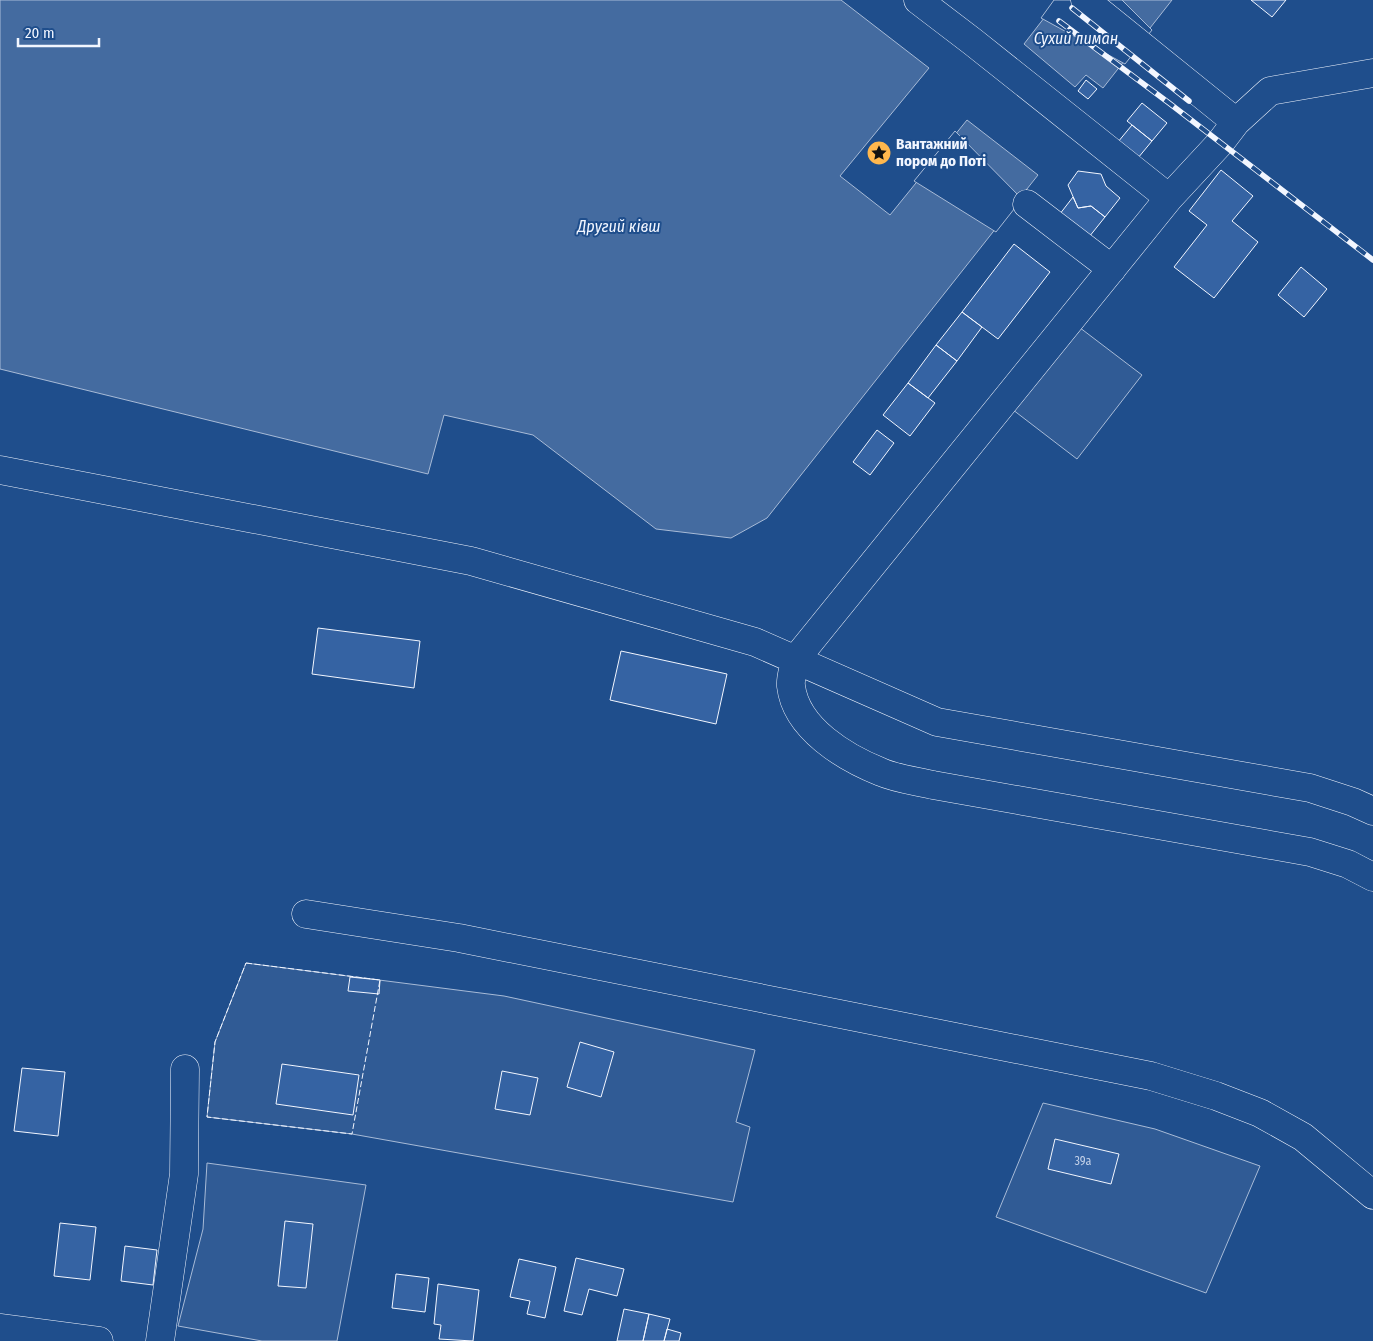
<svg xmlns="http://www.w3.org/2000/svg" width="1373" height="1341" font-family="'Fira Sans Condensed',sans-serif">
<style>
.built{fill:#305b95;stroke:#a8bbd7}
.water{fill:#446ba0;stroke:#a8bbd7}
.pier{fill:#1f4e8c;stroke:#a8bbd7}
.building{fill:#3563a3;stroke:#f2f6ff}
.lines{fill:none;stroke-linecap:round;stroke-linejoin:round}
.minor-casing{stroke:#f2f6ff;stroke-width:29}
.minor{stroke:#1f4e8c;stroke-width:28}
.rail-casing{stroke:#f2f6ff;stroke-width:5.5}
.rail{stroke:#1f4e8c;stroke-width:4;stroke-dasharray:11;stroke-linecap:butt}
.fence{stroke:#f2f6ff;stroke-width:1;stroke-dasharray:6 2.5;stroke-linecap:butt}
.labels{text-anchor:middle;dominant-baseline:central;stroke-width:4;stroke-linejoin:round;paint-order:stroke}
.number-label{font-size:12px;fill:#c3d1e8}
.poi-label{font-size:15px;font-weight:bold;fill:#f2f6ff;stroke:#1f4e8c;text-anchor:start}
.water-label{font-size:16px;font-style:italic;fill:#f2f6ff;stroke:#1f4e8c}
</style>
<rect width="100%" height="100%" fill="#1f4e8c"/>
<path class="built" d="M1071,321L1142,375L1077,459L1004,403Z
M246,963L504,996L755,1050L736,1122L750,1127L733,1202L352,1134L207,1117L215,1042Z
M1043,1103L1155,1129L1260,1166L1206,1293L996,1217Z
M207,1163L366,1185L337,1341H262L178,1326L203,1229Z"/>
<path class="water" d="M0,0H841L929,68L840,176L890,215L967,120L1038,175L767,518L731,538L656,529L533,435L444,415L428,474L0,369Z
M1058,0H1172L1103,88L1086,75L1075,87L1024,44Z"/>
<path class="pier" d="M1054,0H1122L1152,30L1125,64L1041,18Z
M955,131L1022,199L996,232L914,181Z"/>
<path class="building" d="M1251,0H1286L1272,17Z
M1086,80L1097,89L1088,99L1078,91Z
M1142,103L1167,123L1152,141L1127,121Z
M1132,125L1152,141L1133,164L1113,148Z
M1221,170L1253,196L1232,221L1258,242L1214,298L1174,267L1207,225L1189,211Z
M1078,171L1101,174L1106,186L1120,198L1105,217L1091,206L1078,208L1068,185Z
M1073,197L1078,208L1091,206L1105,217L1085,242L1056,219Z
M1014,244L1050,272L998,339L962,312Z
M1301,267L1327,289L1304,317L1278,295Z
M962,312L982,327L957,361L936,345Z
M936,345L957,361L928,398L908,383Z
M908,383L935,403L910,436L883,415Z
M877,430L894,443L870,475L853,462Z
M318,628L420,641L414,688L312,674Z
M621,651L727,674L716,724L610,700Z
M350,977L380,980L379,994L348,991Z
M580,1042L614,1052L601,1097L567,1087Z
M282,1064L359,1075L353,1115L276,1104Z
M22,1068L65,1072L58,1136L14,1131Z
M502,1071L538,1078L530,1115L495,1109Z
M1055,1139L1119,1154L1111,1184L1048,1169Z
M285,1221L313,1224L306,1288L278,1286Z
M60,1223L96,1227L90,1280L54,1276Z
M125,1246L157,1250L153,1285L121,1281Z
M576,1258L624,1269L617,1296L589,1289L582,1315L564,1311Z
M519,1259L556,1267L545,1318L527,1314L530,1301L510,1297Z
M396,1274L429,1278L425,1312L392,1308Z
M438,1284L479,1290L473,1341L439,1339L441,1325L434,1324Z
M624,1309L649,1314L643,1341H617Z
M649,1314L670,1319L664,1341H643Z
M667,1329L681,1333L679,1341H664Z"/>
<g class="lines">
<defs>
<path id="minor" d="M918,0L973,42L1169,198
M1085,0L1236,122
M1373,73L1270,91L1236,122L1220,143L1169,198L795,660C794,668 790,678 791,686C796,729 846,758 881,772C897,779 916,781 933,785L1310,852L1348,864L1373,877
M1027,204L1112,269
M0,470L471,561L755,642L937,722L1310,788L1353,802L1373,811
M306,914L459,938L1151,1076L1216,1096L1260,1113L1303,1137L1373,1195
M0,1328L99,1341
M160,1341L184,1174L185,1069"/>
</defs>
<use href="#minor" class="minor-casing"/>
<use href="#minor" class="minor"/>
<defs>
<path id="rail" d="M1072,8L1189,101
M1059,21L1169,103L1373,260"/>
</defs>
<use href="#rail" class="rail-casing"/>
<use href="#rail" class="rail"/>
<path class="fence" d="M246,963L380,980L352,1134L207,1117L215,1042Z"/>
</g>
<defs>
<symbol id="sight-disc" viewBox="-11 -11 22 22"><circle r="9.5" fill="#ffb74d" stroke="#1f4e8c"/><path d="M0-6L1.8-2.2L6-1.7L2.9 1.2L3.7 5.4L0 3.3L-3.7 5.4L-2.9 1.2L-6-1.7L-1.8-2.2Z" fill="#111"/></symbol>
</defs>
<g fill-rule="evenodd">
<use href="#sight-disc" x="865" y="139" width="28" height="28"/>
</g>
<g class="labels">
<g class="number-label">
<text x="1083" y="1161">39а</text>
</g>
<g class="poi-label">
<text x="896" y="144">Вантажний<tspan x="896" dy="17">пором до Поті</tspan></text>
</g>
<g class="water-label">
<text x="1076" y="38">Сухий лиман</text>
<text x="619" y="226">Другий ківш</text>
</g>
</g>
<path d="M18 38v8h81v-8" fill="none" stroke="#f2f6ff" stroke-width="2.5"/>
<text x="25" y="38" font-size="15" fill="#f2f6ff" stroke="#1f4e8c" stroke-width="4" paint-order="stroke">20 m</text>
</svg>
